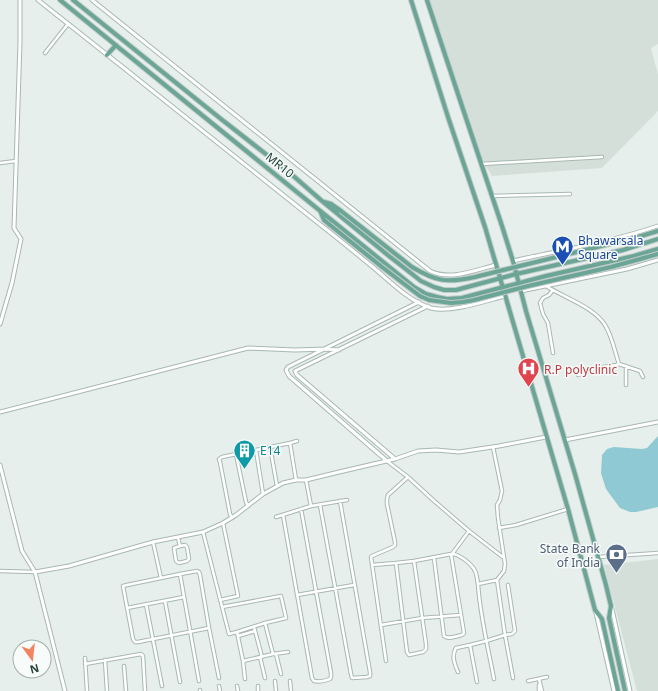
<svg xmlns="http://www.w3.org/2000/svg" width="658" height="691" font-family="'Noto Sans',sans-serif">
<style>
.built{fill:#d4dfda}
.water{fill:#8ec9d4}
.lines{fill:none;stroke-linecap:round;stroke-linejoin:round}
.minor-casing{stroke:#a8b8b2;stroke-width:4.5}
.tertiary-casing{stroke:#a8b8b2;stroke-width:5}
.primary-casing{stroke:#c2cac8;stroke-width:6}
.minor{stroke:#fff;stroke-width:2.5}
.tertiary{stroke:#fff;stroke-width:3}
.primary{stroke:#6aa596;stroke-width:4}
.primary-bridge-casing{stroke:#c2cac8;stroke-width:6;stroke-linecap:butt}
.primary-bridge{stroke:#6aa596;stroke-width:4}
.labels{text-anchor:middle;dominant-baseline:central;stroke-width:3;stroke-linejoin:round;paint-order:stroke}
.street-label{font-size:12px;fill:#24423a;stroke:#f7fbf9}
.transit-label{font-size:12px;fill:#164399;stroke:#f7fbf9;text-anchor:start}
.health-label{font-size:12px;fill:#be3a42;stroke:#f7fbf9;text-anchor:start}
.culture-label{font-size:12px;fill:#0d838f;stroke:#f7fbf9;text-anchor:start}
.service-label{font-size:12px;fill:#4e5e75;stroke:#f7fbf9;text-anchor:end}
</style>
<rect width="100%" height="100%" fill="#e6efeb"/>
<path class="built" d="M429,0H658V44L651,48L658,75V111L602,168L492,176L480,157Z
M658,559V691H637L604,565Z"/>
<path class="water" d="M658,436V507L636,512H630L620,508L606,489L601,473L602,455L607,449L614,447L642,449L647,448Z"/>
<g class="lines">
<defs>
<path id="minor" d="M45,53L68,24
M0,163L16,161
M482,164L602,157
M492,196L570,194
M546,286C563,297 594,307 605,325C612,336 615,352 619,364L640,371L643,377
M553,353L548,323L543,314L540,303L543,298L549,295L553,290
M626,366V385
M578,375L597,368L616,365L619,364
M290,443L297,441
M270,447L277,486
M493,447L502,491L500,500L497,505L498,518L505,564L504,571L497,580L478,584C480,616 488,647 494,679
M256,450L290,443L296,480
M236,454L246,502L248,506
M387,461L408,477L433,500L469,531L504,558
M306,480L311,506
M320,505L351,674L352,678L367,677L370,676V672L340,501
M283,515L312,678L314,681C319,682 325,681 330,679L331,677V673L301,509
M276,517L311,506L347,500
M232,518L230,514L220,462L219,459L222,457L256,450L263,494
M499,528L516,525L568,509
M203,532L229,634L237,632L243,661L273,654L288,652
M178,538L180,546L185,545L187,547L189,559L187,561L179,563L176,561L174,548L180,546
M153,542L161,578L180,574L199,681
M451,554C458,553 472,564 475,571C477,574 477,580 478,584
M452,554L469,531
M598,557L658,553
M414,561L426,644V649L423,652L409,655L407,652L396,563L414,561L451,554L464,633L462,635C456,636 449,640 444,636L434,558
M372,565L396,563
M0,571L35,572
M180,574L197,571L199,572L200,575L209,628L219,678
M161,578L127,585L123,586L133,639L135,642H138L209,628
M508,585L515,631L512,634L505,635L513,678
M297,595L354,585
M220,600L238,596L223,523
M165,601L180,682
M146,604L162,686
M222,607L281,596L286,618L265,623
M127,608L184,597
M381,625L422,618L461,615
M254,627L262,657
M237,632L265,623L273,654
M238,636L255,631
M470,645L486,641L505,635L497,580
M276,654L281,674
M260,657L265,678
M85,658L87,691
M105,660L107,691
M243,661L245,679
M386,661L371,557L372,556L393,547L395,545V542L387,504V499L388,495L408,477
M85,664L141,654L143,656L145,691
M124,666L126,691
M458,672C455,665 451,656 456,648L470,645L477,682
M539,679L542,691
M275,681L276,691
M290,681L291,691
M528,681L547,677
M539,685V691
M219,686L220,691
M237,686L238,691
M258,686V691
M200,690V691"/>
<path id="tertiary" d="M38,0C133,75 228,151 322,226C340,240 357,254 374,268C392,283 409,301 431,308C451,313 485,301 505,296
M92,0L430,271C451,281 475,270 496,265
M513,261C561,250 611,242 658,226
M521,291L627,269L658,260
M0,324L12,283L21,239L14,228L20,42V0
M0,412L248,348L295,350L326,349L339,350
M565,440L658,422
M395,459L297,375L295,371L428,306
M387,461L289,376L286,370L288,367L419,302
M0,465L22,551L35,572L65,691
M35,572L69,566L153,542L203,532L223,523L236,515L263,494L283,483L296,480H306L335,473L395,459L418,451L436,450L459,452L499,446L546,437
M612,609L630,691
M596,613L614,691"/>
<path id="primary" d="M60,0L414,287L426,294L437,297L447,299L462,298L546,276L634,256L658,249
M73,0L221,119L290,173L322,201L389,256L421,281L434,287L444,290H456L516,274L623,250L658,239
M411,0L448,117L485,227L568,509L595,610L602,619L618,691
M427,0L458,94L502,226L513,261L526,311L575,474L606,585L611,606L609,618L625,691
M107,55L116,45
M324,202L331,204L341,211
M321,213L324,220L330,225"/>
</defs>
<use href="#minor" class="minor-casing"/>
<use href="#tertiary" class="tertiary-casing"/>
<use href="#primary" class="primary-casing"/>
<use href="#minor" class="minor"/>
<use href="#tertiary" class="tertiary"/>
<use href="#primary" class="primary"/>
<defs>
<path id="primary-bridge" d="M341,211L412,267C437,282 447,283 475,277L638,237L658,231
M330,225L382,267L420,296L429,300L451,303L463,302L474,300L528,286L611,267L640,259L658,254"/>
</defs>
<use href="#primary-bridge" class="primary-bridge-casing"/>
<use href="#primary-bridge" class="primary-bridge"/>
</g>
<defs>
<symbol id="metro-pin" viewBox="-11 -11 22 30"><path d="M0 17L-7.5 6A9.5 9.5 0 1 1 7.5 6Z" fill="#1a4fb4" stroke="#f7fbf9"/><path d="M-5.5 5V-5H-3L0 0L3-5H5.5V5H3V-.5L0 4L-3-.5V5Z" fill="#fff"/></symbol>
<symbol id="hospital-pin" viewBox="-11 -11 22 30"><path d="M0 17L-7.5 6A9.5 9.5 0 1 1 7.5 6Z" fill="#e0444e" stroke="#f7fbf9"/><path d="M-5-5h3v3.5h4V-5h3V5h-3V1.5h-4V5h-3Z" fill="#fff"/></symbol>
<symbol id="building-pin" viewBox="-11 -11 22 30"><path d="M0 17L-7.5 6A9.5 9.5 0 1 1 7.5 6Z" fill="#0f9aa8" stroke="#f7fbf9"/><path d="M-4-6H4V6H1V3H-1V6H-4ZM-2.5-4.3h1.7v1.8h-1.7ZM.8-4.3h1.7v1.8H.8ZM-2.5-1h1.7V.8h-1.7ZM.8-1h1.7V.8H.8Z" fill="#fff"/></symbol>
<symbol id="bank-pin" viewBox="-11 -11 22 30"><path d="M0 17L-7.5 6A9.5 9.5 0 1 1 7.5 6Z" fill="#5c6f8a" stroke="#f7fbf9"/><path d="M-6-4H6V4H-6ZM0-2.3a2.3 2.3 0 1 0 0 4.6a2.3 2.3 0 1 0 0-4.6Z" fill="#fff"/></symbol>
</defs>
<g fill-rule="evenodd">
<use href="#metro-pin" x="550" y="234" width="25" height="34"/>
<use href="#hospital-pin" x="516" y="356" width="25" height="34"/>
<use href="#building-pin" x="232" y="438" width="25" height="34"/>
<use href="#bank-pin" x="604" y="542" width="25" height="34"/>
</g>
<g class="labels">
<g class="street-label">
<text transform="translate(280 165) rotate(39)">MR10</text>
</g>
<g class="transit-label">
<text x="578" y="240">Bhawarsala<tspan x="578" dy="14">Square</tspan></text>
</g>
<g class="health-label">
<text x="544" y="369">R.P polyclinic</text>
</g>
<g class="culture-label">
<text x="260" y="450">E14</text>
</g>
<g class="service-label">
<text x="600" y="548">State Bank<tspan x="600" dy="14">of India</tspan></text>
</g>
</g>
<g transform="translate(32 659) rotate(165)"><circle r="19" fill="#f7fbf9" stroke="#a3b1ad"/>
<path d="M0-3L7 15L0 10L-7 15Z" fill="#f4845f"/>
<text y="-6" font-size="11" font-weight="bold" text-anchor="middle" fill="#24423a">N</text>
</g>
</svg>
